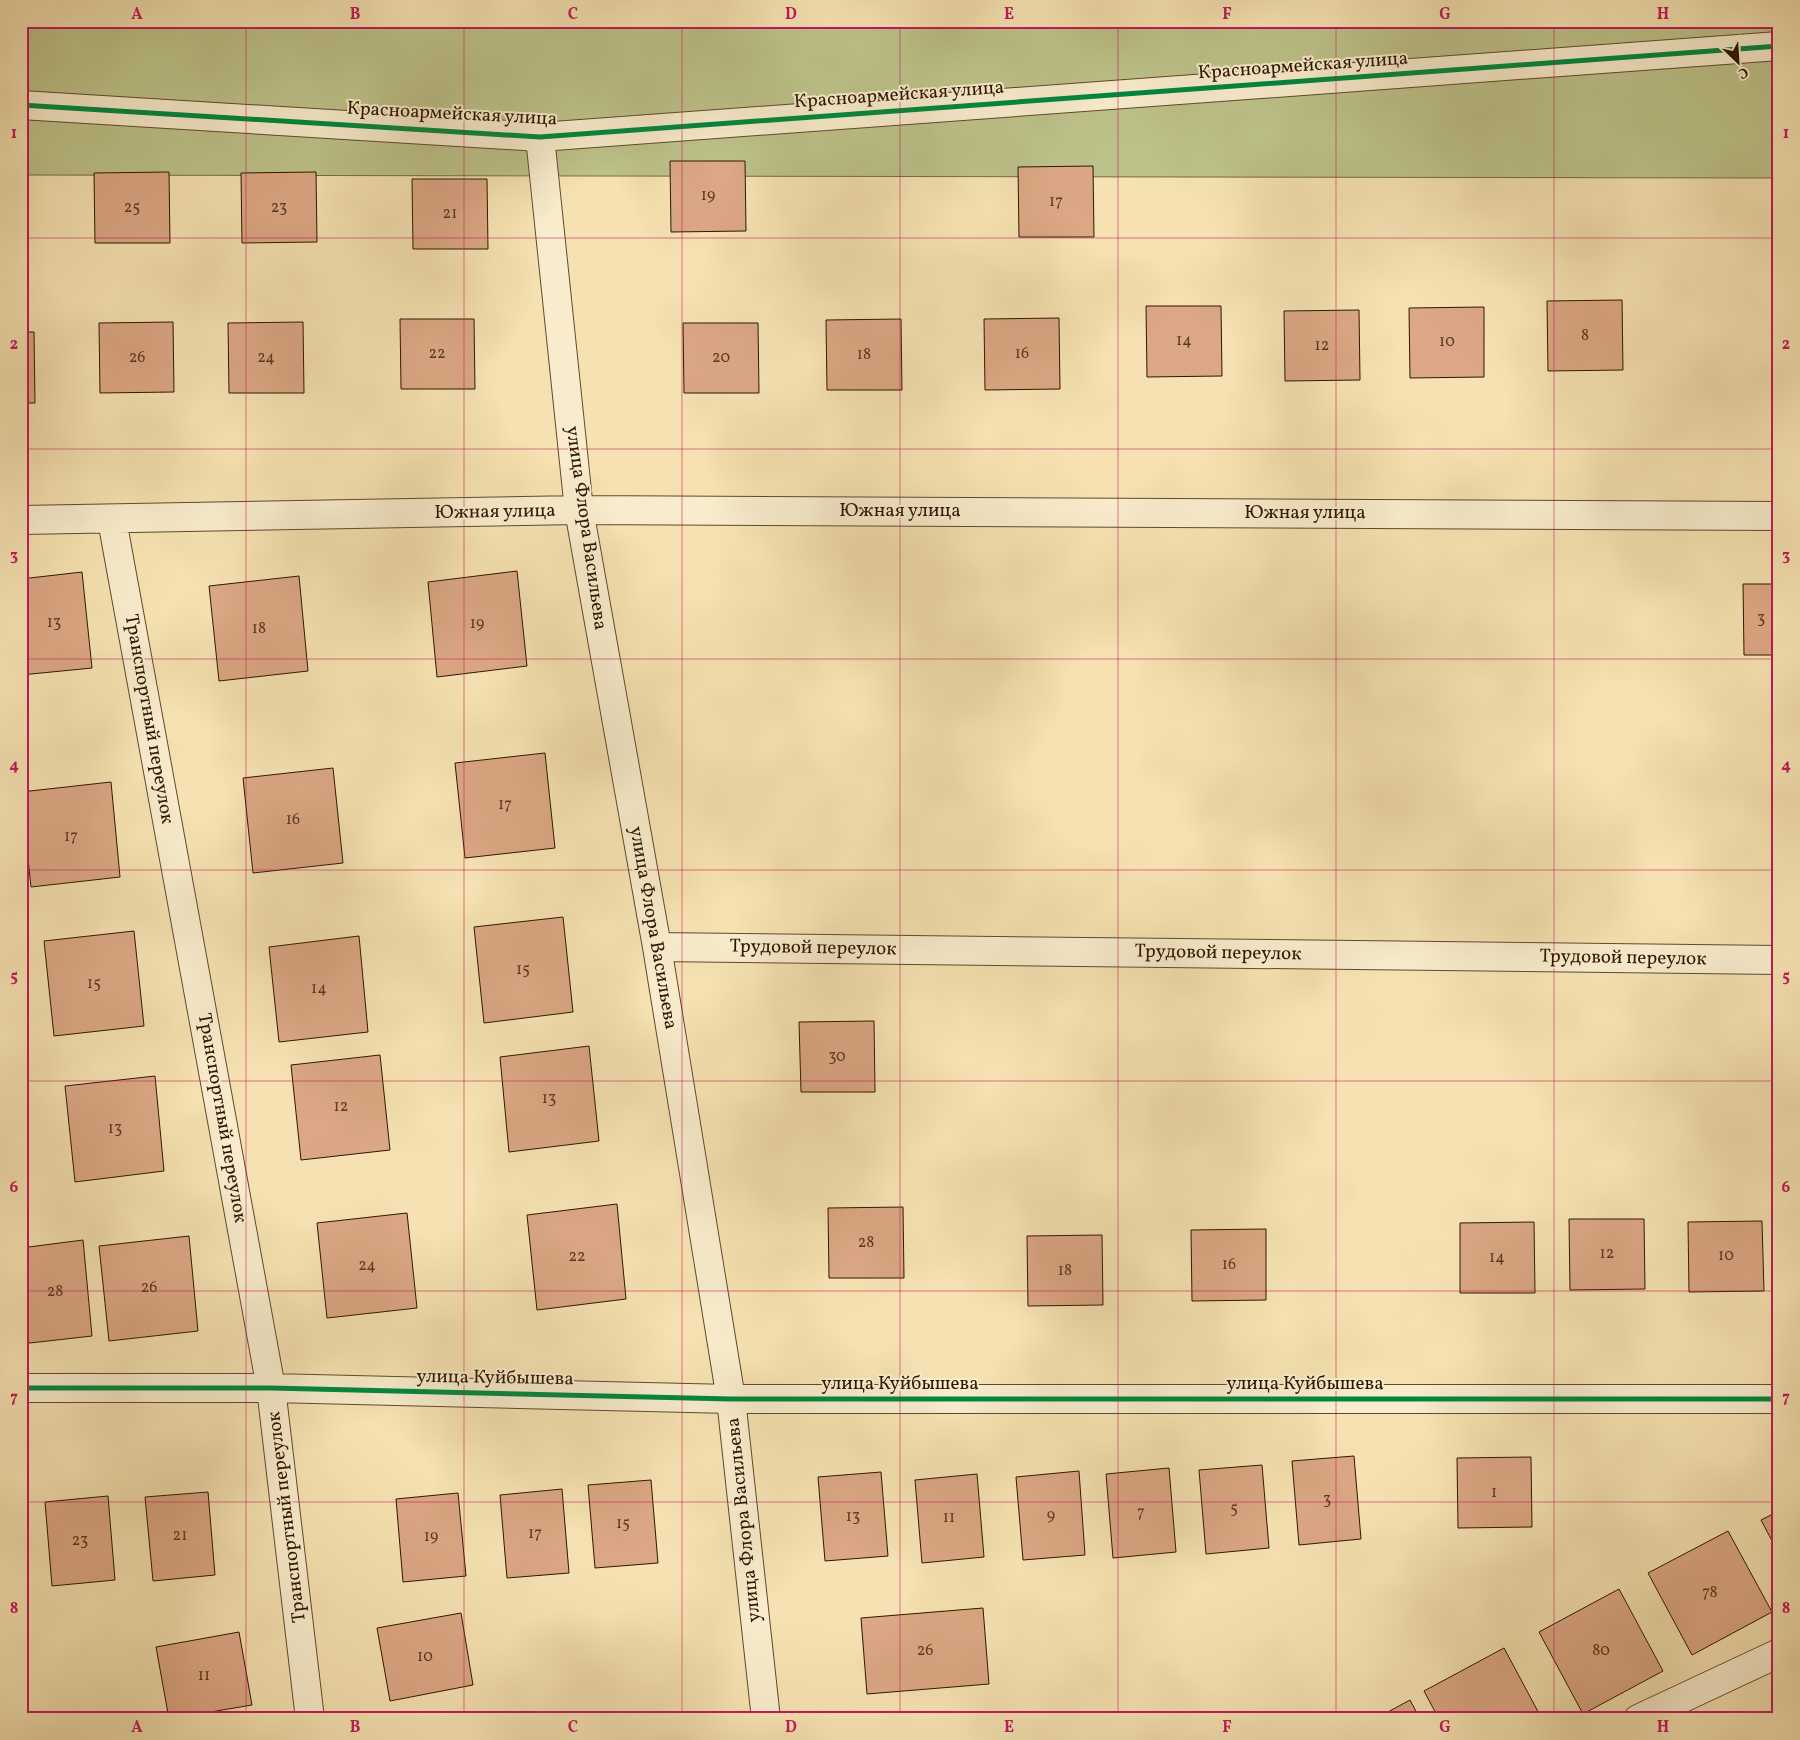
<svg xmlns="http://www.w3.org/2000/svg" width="1800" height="1740" font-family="Vollkorn,serif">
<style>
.green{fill:#bdc28a;stroke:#766c46}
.building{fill:#dba784;stroke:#2f1603}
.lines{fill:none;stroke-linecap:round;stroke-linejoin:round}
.minor-casing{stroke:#60492e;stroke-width:30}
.minor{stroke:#f8eccc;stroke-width:28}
.cycleway-casing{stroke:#f8eccc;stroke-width:8}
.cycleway{stroke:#00873e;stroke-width:5}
.grid{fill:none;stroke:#c2185b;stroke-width:1;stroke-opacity:0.55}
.labels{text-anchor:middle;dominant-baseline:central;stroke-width:4;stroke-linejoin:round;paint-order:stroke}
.number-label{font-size:16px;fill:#5a3a23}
.street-label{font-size:19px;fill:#2f1603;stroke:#f8eccc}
.neatline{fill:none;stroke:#c2185b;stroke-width:2}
.grid-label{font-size:16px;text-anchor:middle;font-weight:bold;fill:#c2185b}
</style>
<rect width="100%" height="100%" fill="#f5e1b1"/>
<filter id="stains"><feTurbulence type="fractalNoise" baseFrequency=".004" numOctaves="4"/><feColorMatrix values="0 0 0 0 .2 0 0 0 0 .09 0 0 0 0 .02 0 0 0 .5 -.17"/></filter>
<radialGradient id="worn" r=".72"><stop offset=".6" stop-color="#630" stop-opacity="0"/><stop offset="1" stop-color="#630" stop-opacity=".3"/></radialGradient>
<path class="green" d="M21,21H1779V178L21,175Z"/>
<path class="building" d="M670,161H745L746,231L671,232Z
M1093,166L1094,237H1019L1018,167Z
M169,172L170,243H95L94,173Z
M316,172L317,242L242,243L241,173Z
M412,179H487L488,249H413Z
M1622,300L1623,370L1548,371L1547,301Z
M1146,306H1221L1222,376L1147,377Z
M1484,307V377L1410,378L1409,308Z
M1359,310L1360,380L1285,381L1284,311Z
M1059,318L1060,389L985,390L984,319Z
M400,319H474L475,389H401Z
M901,319L902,390H827L826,320Z
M173,322L174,392L100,393L99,323Z
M303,322L304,393H229L228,323Z
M683,323H758L759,393H684Z
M21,332H34L35,403H21Z
M517,571L527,666L437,677L428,582Z
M82,572L92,668L21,675V579Z
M299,576L308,671L219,681L209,586Z
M1743,584H1779V655H1744Z
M545,753L555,848L465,858L455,763Z
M333,768L343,863L253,873L243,778Z
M111,782L120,877L31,887L21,792Z
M563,917L573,1012L484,1023L474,927Z
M134,931L144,1026L54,1036L44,941Z
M359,936L368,1032L279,1042L269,947Z
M874,1021L875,1092H801L799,1022Z
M589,1046L599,1141L509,1152L500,1057Z
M380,1055L390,1150L301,1160L291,1065Z
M155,1076L164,1171L75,1182L65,1086Z
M617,1204L626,1299L537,1310L527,1215Z
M903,1207L904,1278H829L828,1208Z
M407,1213L417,1308L327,1318L317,1223Z
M1569,1219H1644L1645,1289L1570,1290Z
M1762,1221L1764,1291L1689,1292L1688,1222Z
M1534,1222L1535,1293H1460V1223Z
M1266,1229V1300L1192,1301L1191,1230Z
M1102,1235L1103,1305L1028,1306L1027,1236Z
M189,1236L198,1331L109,1341L99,1246Z
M83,1240L92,1336L21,1344V1248Z
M1354,1456L1361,1539L1299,1545L1292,1461Z
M1531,1457L1532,1527L1458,1528L1457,1458Z
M1262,1465L1269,1548L1206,1554L1199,1470Z
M1169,1468L1176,1552L1113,1558L1106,1474Z
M1079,1471L1085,1555L1023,1560L1016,1477Z
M881,1472L888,1556L825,1561L818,1477Z
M977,1474L984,1557L922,1563L915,1480Z
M651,1480L658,1563L595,1568L588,1485Z
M562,1489L569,1573L507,1578L500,1495Z
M208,1492L215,1575L153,1581L145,1497Z
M458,1493L466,1576L403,1582L396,1499Z
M108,1496L115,1580L52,1586L45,1502Z
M1779,1511V1554L1761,1520Z
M1728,1531L1772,1612L1692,1655L1648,1573Z
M1619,1589L1663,1671L1583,1714L1539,1632Z
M983,1608L989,1684L867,1694L861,1618Z
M461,1613L473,1685L390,1701L377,1628Z
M239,1632L252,1705L169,1719L156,1647Z
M1504,1648L1542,1719H1439L1424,1691Z
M1410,1700L1420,1719H1375Z"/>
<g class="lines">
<defs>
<path id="minor" d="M21,105L540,137L1779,46
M540,137L579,510L657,947L731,1399L766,1719
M21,520L579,510L1779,516
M112,520L271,1388L310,1719
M657,947L1779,960
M21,1388H271L731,1399H1779
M1638,1719L1779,1653"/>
</defs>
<use href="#minor" class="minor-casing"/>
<use href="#minor" class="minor"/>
<defs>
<path id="cycleway" d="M21,105L540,137L1779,46
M21,1388H271L731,1399H1779"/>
</defs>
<use href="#cycleway" class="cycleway-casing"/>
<use href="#cycleway" class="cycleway"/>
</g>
<path class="grid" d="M246,21V1719M464,21V1719M682,21V1719M900,21V1719M1118,21V1719M1336,21V1719M1554,21V1719M21,238H1779M21,449H1779M21,659H1779M21,870H1779M21,1081H1779M21,1291H1779M21,1502H1779"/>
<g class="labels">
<g class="number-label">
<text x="708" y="196">19</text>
<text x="1056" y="202">17</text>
<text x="132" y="208">25</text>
<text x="279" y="208">23</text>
<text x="450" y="214">21</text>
<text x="1585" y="336">8</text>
<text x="1184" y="341">14</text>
<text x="1447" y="342">10</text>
<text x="1322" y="346">12</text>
<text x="437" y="354">22</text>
<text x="1022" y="354">16</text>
<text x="864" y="355">18</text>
<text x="137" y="358">26</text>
<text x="266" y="358">24</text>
<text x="721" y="358">20</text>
<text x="1761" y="619">3</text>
<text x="54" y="623">13</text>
<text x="477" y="624">19</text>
<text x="259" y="629">18</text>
<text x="505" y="805">17</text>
<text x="293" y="820">16</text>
<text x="71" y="837">17</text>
<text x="523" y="970">15</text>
<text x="94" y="984">15</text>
<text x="319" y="989">14</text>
<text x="837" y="1057">30</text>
<text x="549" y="1099">13</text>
<text x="341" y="1107">12</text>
<text x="115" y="1129">13</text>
<text x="866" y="1243">28</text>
<text x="1607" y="1254">12</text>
<text x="1726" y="1256">10</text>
<text x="577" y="1257">22</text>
<text x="1497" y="1258">14</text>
<text x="1229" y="1265">16</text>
<text x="367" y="1266">24</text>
<text x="1065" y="1271">18</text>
<text x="149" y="1288">26</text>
<text x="55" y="1292">28</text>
<text x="1494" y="1493">1</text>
<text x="1327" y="1500">3</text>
<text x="1234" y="1509">5</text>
<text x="1141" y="1513">7</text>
<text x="1051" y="1516">9</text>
<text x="853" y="1517">13</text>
<text x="949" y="1518">11</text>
<text x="623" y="1524">15</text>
<text x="535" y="1534">17</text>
<text x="180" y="1536">21</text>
<text x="431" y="1537">19</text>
<text x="80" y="1541">23</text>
<text x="1710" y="1593">78</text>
<text x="925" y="1651">26</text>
<text x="1601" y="1651">80</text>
<text x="425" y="1657">10</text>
<text x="204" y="1676">11</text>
</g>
<g class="street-label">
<text transform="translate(1303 66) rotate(-4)">Красноармейская улица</text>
<text transform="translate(899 95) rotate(-4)">Красноармейская улица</text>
<text transform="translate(452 114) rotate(3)">Красноармейская улица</text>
<text x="900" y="511">Южная улица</text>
<text transform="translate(495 512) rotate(-1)">Южная улица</text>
<text x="1305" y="513">Южная улица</text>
<text transform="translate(586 528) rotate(82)">улица Флора Васильева</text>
<text transform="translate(149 719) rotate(80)">Транспортный переулок</text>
<text transform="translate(653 928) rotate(80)">улица Флора Васильева</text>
<text transform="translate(813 948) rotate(1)">Трудовой переулок</text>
<text transform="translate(1218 953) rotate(1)">Трудовой переулок</text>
<text transform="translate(1623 958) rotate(1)">Трудовой переулок</text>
<text transform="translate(222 1118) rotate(80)">Транспортный переулок</text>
<text transform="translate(495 1378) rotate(1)">улица Куйбышева</text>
<text x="900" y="1384">улица Куйбышева</text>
<text x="1305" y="1384">улица Куйбышева</text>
<text transform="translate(287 1517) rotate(-97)">Транспортный переулок</text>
<text transform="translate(744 1520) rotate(-96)">улица Флора Васильева</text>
</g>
</g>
<rect width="1800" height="1740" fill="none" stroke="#f5e1b1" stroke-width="55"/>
<g transform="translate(1738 62) rotate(155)" stroke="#f8eccc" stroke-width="4" paint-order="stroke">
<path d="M0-4L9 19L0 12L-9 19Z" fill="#2f1603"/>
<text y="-8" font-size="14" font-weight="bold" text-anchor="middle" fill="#2f1603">С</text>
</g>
<rect x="28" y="28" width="1744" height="1684" class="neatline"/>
<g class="grid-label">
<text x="137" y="19">A</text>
<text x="355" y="19">B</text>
<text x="573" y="19">C</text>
<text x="791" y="19">D</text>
<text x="1009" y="19">E</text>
<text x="1227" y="19">F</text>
<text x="1445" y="19">G</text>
<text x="1663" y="19">H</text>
<text x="14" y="138">1</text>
<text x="1786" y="138">1</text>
<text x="14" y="349">2</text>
<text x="1786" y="349">2</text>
<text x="14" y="560">3</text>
<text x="1786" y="560">3</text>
<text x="14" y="770">4</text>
<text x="1786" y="770">4</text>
<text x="14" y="981">5</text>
<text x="1786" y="981">5</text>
<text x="14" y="1192">6</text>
<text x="1786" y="1192">6</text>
<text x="14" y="1402">7</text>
<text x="1786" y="1402">7</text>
<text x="14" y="1613">8</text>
<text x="1786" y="1613">8</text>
<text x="137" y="1732">A</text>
<text x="355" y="1732">B</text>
<text x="573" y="1732">C</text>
<text x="791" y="1732">D</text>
<text x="1009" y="1732">E</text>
<text x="1227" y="1732">F</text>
<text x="1445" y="1732">G</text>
<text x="1663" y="1732">H</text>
</g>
<rect width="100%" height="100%" filter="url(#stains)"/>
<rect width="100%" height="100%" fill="url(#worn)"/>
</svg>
